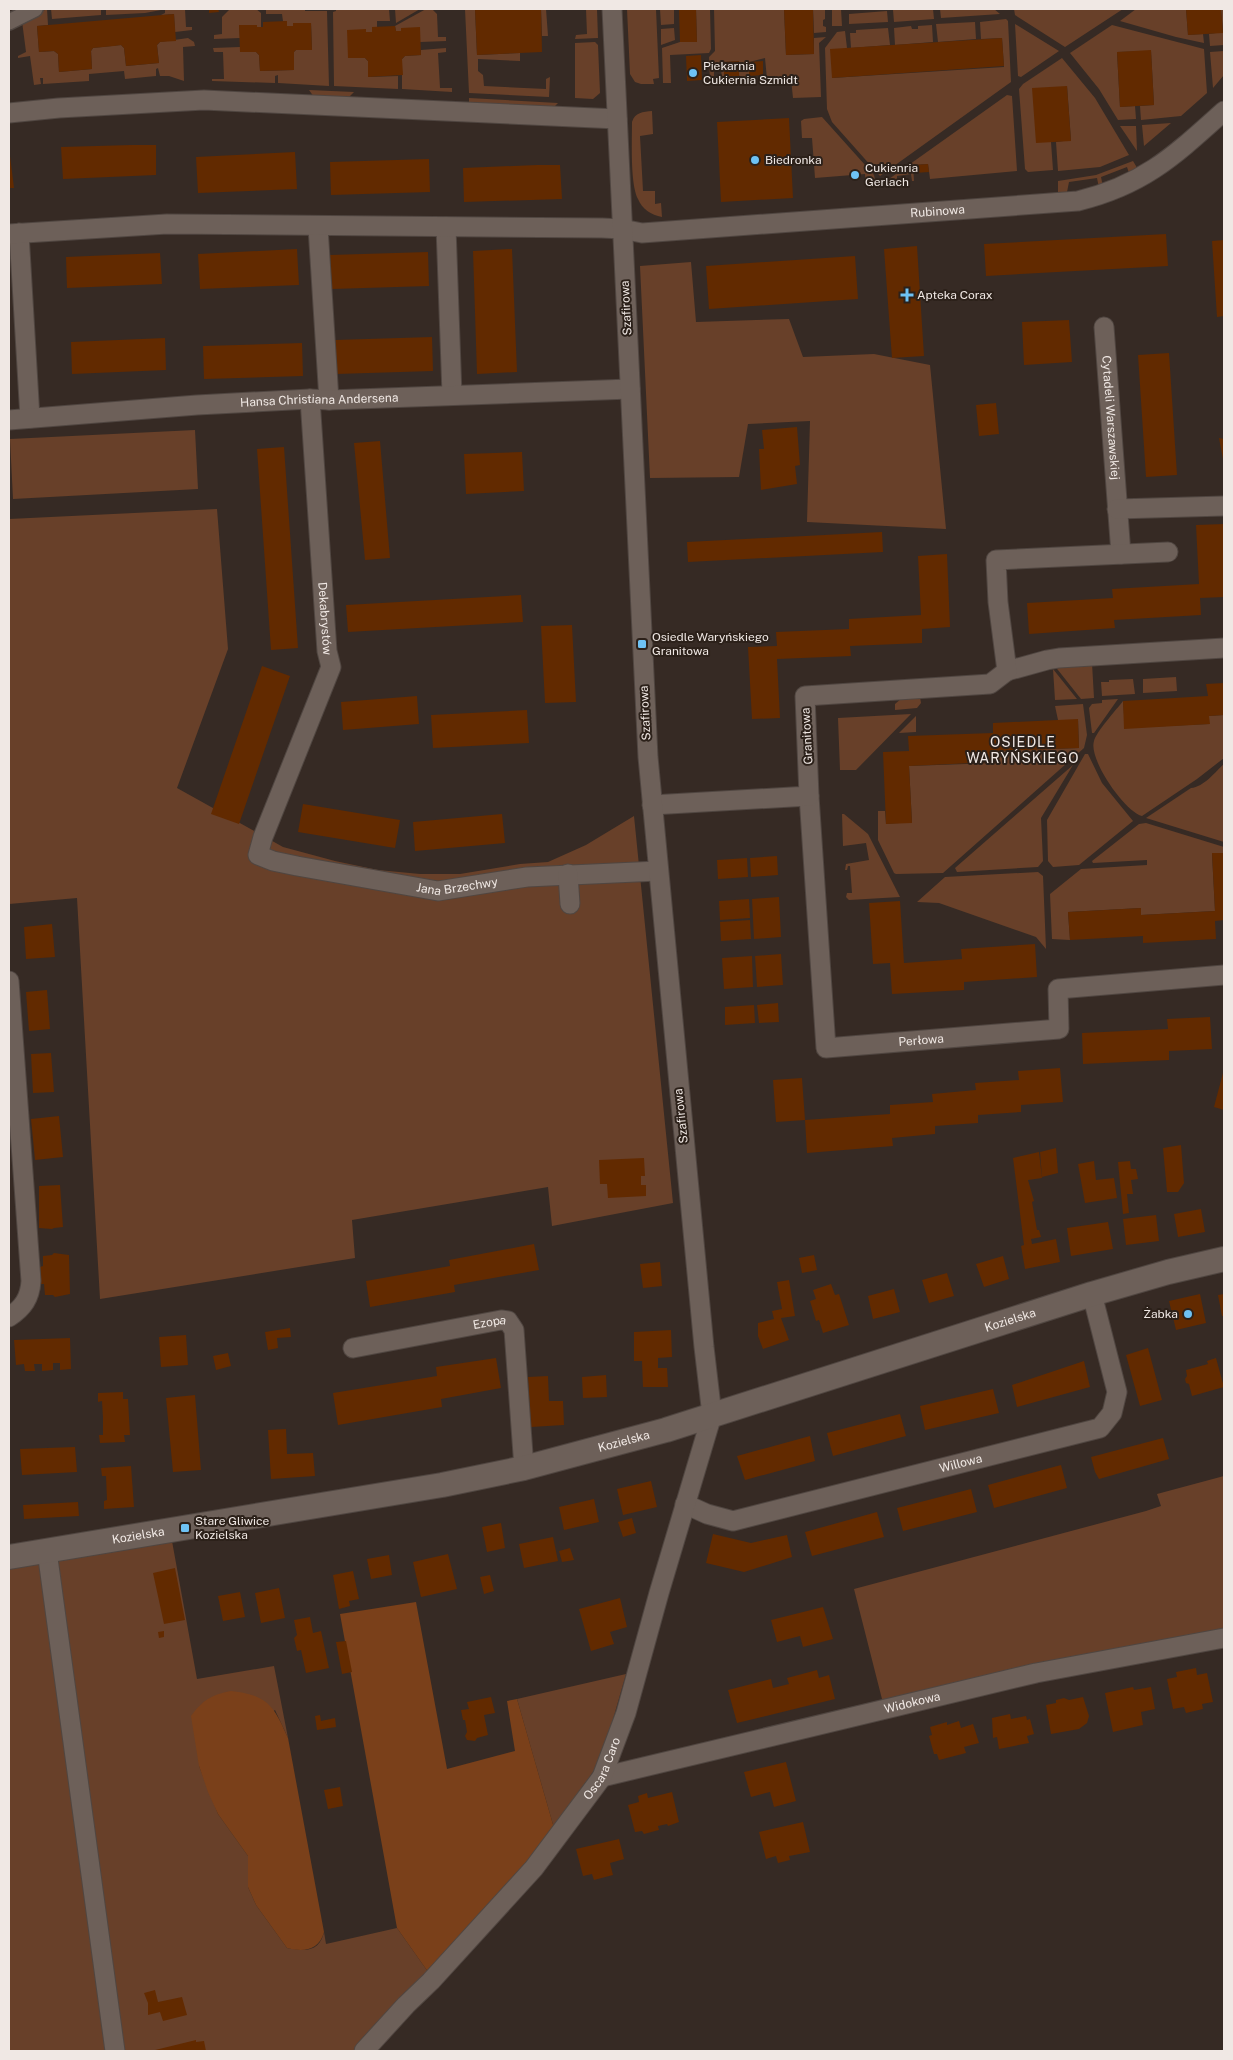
<svg xmlns="http://www.w3.org/2000/svg" width="1233" height="2060" font-family="'Public Sans',sans-serif">
<style>
.green{fill:#684029}
.forest{fill:#7a401a}
.building{fill:#622a00}
.lines{fill:none;stroke-linecap:round;stroke-linejoin:round}
.pedestrian-casing{stroke:#504641;stroke-width:18}
.minor-casing{stroke:#504641;stroke-width:21}
.tertiary-casing{stroke:#504641;stroke-width:26}
.pedestrian{stroke:#6d6059;stroke-width:15}
.minor{stroke:#6d6059;stroke-width:19}
.tertiary{stroke:#6d6059;stroke-width:24}
.poi-dot{fill:#6ec2f4;stroke:#2c211a;stroke-width:2}
.labels{text-anchor:middle;dominant-baseline:central;stroke-width:4;stroke-linejoin:round;paint-order:stroke}
.poi-label{font-size:12px;fill:#f0e8e4;stroke:#2c211a;text-anchor:start}
.street-label{font-size:12px;fill:#f0e8e4;stroke:#2c211a}
.neighbourhood-label{font-size:14px;letter-spacing:1px;fill:#f0e8e4;stroke:#2c211a}
</style>
<rect width="100%" height="100%" fill="#362a24"/>
<path class="green" d="M47,9L48,25L37,26L39,52L54,51L58,54L59,72L92,69L91,51L93,48L121,45L124,48L126,66L159,63L157,45L160,42L188,38L194,42L195,46L183,47L184,81L169,76H160L158,68L156,69V76L125,79L124,71L89,74V81L43,84V78H40L41,84L34,85L30,56L18,58V56L26,52L22,21Z
M51,9H101V15L52,19Z
M106,9H161V10L145,13L106,15Z
M165,9H185L186,27H192V30L175,32L174,14L161,15L165,13Z
M230,9H256L261,13V27H257L256,25H239L240,38L214,39V35L222,34V17Z
M266,9H305V11H327L329,86L278,83V75L275,76V83L212,81V79H224L223,52H214L213,48L240,47V52H256L259,55L260,71L293,70L294,52L296,50L312,49L311,23H293V26H287L286,21H283L282,14H266Z
M336,9H389L390,21H377V27H372V32H366V30L365,58L368,61L369,77L398,76V89L334,86L333,12L336,11Z
M395,9H420L396,23Z
M426,9H432L437,14L438,37H446V41L420,42L401,31H396L395,26Z
M465,9H475L477,55L520,53V61L478,59V71L483,75L484,86L546,89V79L550,77L549,97L469,93Z
M541,9H546L548,36H542Z
M586,9H597L598,38L575,39L576,35L587,34Z
M627,9H656L659,78L653,79L654,84H641L635,82L630,74Z
M660,9H710L711,49L709,53L670,55L671,83H663L662,48L680,42H697L696,10H674V24L661,25Z
M714,9H784L786,55L814,54V38L826,37L819,43L821,97L793,98L791,79H767L765,58L749,62V80H739L738,61L724,62L725,81H722L721,66H714V81L710,82L709,57L715,51Z
M813,9H825V19L823,20V26L826,27V32L814,33Z
M832,9H841L842,26H832Z
M913,9H933L934,19L894,22L893,10Z
M940,9H994L1000,14L941,18Z
M1014,9H1123L1065,47L1015,15Z
M1136,9H1186L1188,35L1203,34L1204,43L1176,37L1120,21Z
M1221,9H1224V45L1210,46L1209,34L1223,32Z
M887,11L888,22L849,24V14Z
M1006,19L1008,21L1011,82L880,176L832,122L827,109L825,48L837,32L845,31L847,48L832,78L1004,67L1002,38L981,39L980,22Z
M975,22L976,39L938,42L936,24Z
M1015,24L1059,51L1021,77L1018,76Z
M932,25L933,42L895,45L894,28L911,26L912,29H918V26Z
M1112,25L1204,49L1207,93L1181,116L1141,120L1140,106L1154,105L1151,51L1117,52L1120,107L1135,106L1136,119L1118,120L1099,89L1070,53Z
M674,28L675,40L661,45V29Z
M888,28L890,45L851,48L850,33H856V30Z
M595,42L598,45L600,93L593,99L575,98V43Z
M446,48V52L438,53L440,88H452V92L402,89V59L405,56L421,55V50Z
M1224,51V75L1213,88L1210,52Z
M1062,58L1095,98L1129,155L1100,167L1058,171L1056,142L1071,140L1067,86L1051,142L1053,170L1028,172L1025,169L1019,89L1023,84Z
M309,90L354,92L347,99L314,97Z
M1007,95L1012,96L1017,171L930,179L928,164L913,165L914,181H912L911,174L897,176V182L889,183V179Z
M469,98L558,103L554,107L469,105Z
M652,111L653,134L640,136L643,191H655V204L661,203L662,217C651,215 642,209 638,199C630,184 632,141 632,122C635,112 643,112 652,111Z
M822,117L874,175L875,180L871,185L866,186L865,174L815,178L812,138H802L801,121L804,119Z
M1171,123L1144,146L1142,125Z
M1120,126H1136L1137,151Z
M1133,161L1139,171L1130,176L1127,167L1101,177L1103,187L1099,188L1097,178L1069,182L1067,192L1058,193V181L1096,175Z
M691,262L696,322L789,319L803,357L874,354L930,365L946,529L807,522L810,421L748,424L739,477L650,478L640,266Z
M195,430L198,489L13,499L10,439Z
M217,509L228,649L177,788L283,847L335,861L378,870L420,874H460L520,864L548,862L586,845L634,816L673,1203L552,1226L548,1187L352,1220L355,1258L100,1299L77,898L9,904V519Z
M1092,663L1094,698L1081,699L1054,665Z
M1053,669L1077,699L1055,700Z
M1176,677L1177,691L1143,693V679Z
M1133,679L1135,694L1102,696L1101,682H1109V680Z
M920,697L921,703L917,708L895,710V704L902,698Z
M1118,699L1094,733H1092L1089,708L1092,704L1102,703V700Z
M1123,701L1125,728L1209,724V716L1224,715V758L1197,779L1142,816C1125,812 1088,759 1094,741C1096,732 1117,709 1123,701Z
M1083,704L1087,735L1084,748L943,873L896,874L894,873L878,840V811H885L886,824L912,822L909,766L994,763V751L1079,748L1078,720H1058L1055,706Z
M911,714L856,770H840L838,718Z
M916,716V732L899,733Z
M1085,754H1088L1102,783L1133,821L1079,865L1053,867L1048,861L1047,820Z
M1224,764V842L1146,818L1191,788C1204,787 1215,772 1224,764Z
M1073,765L1041,818L1043,861L1038,867L957,872L955,868Z
M842,814H844L868,834L900,897L849,900L846,897L847,893H852L850,866H848L847,870H845L846,864L869,860L866,843L843,846Z
M1146,823L1224,847V853L1212,854L1215,911L1141,915V908L1068,912L1070,940L1052,939L1050,894L1081,869L1147,865V860L1093,863L1092,861L1139,824Z
M1038,872L1043,876L1046,949L1036,937L939,903L917,902L945,877Z
M1224,1476V1630L883,1703L854,1589L1146,1511L1161,1506L1157,1494Z
M170,1530L197,1679L274,1666L288,1738L275,1710L199,1766L218,1814L248,1856V1887L256,1905L287,1948C304,1951 319,1953 324,1932L326,1944L397,1928L431,1976L364,2051H9V1557Z
M626,1674L603,1754L593,1772L554,1828L517,1699Z"/>
<path class="forest" d="M416,1602L447,1769L515,1751L507,1701L517,1699L554,1828L525,1868L431,1976L397,1928L340,1614Z
M231,1691C268,1695 274,1706 288,1738L324,1932C319,1951 303,1952 287,1948L256,1905L248,1887V1856L218,1814L208,1792L199,1766L191,1716C203,1700 211,1695 231,1691Z"/>
<path class="building" d="M209,9H218L219,12L209,13Z
M475,9H541L542,52L477,55Z
M696,9L697,42H680L679,10Z
M784,9H813L814,54L786,55Z
M1186,9H1221L1223,33L1188,35Z
M174,14L176,41L160,42L157,45L159,63L126,66L124,48L121,45L114,46L93,48L91,51L92,69L59,72L58,54L54,51L39,52L37,26Z
M287,21V26H293V23H311L312,50H296L294,52V70L260,71L259,55L256,52H240L239,25H257V27H263V22Z
M395,26L396,31H401V28L420,27L421,55L405,56L402,59L403,75L368,77V61L365,58H348L347,30L366,29V32H372V27Z
M1002,38L1004,66L832,78L830,49Z
M1151,50L1154,105L1120,107L1117,52Z
M701,55L702,80L687,81L686,56Z
M739,61V76H724V62Z
M763,61V75L749,76V62Z
M1067,86L1071,141L1036,143L1032,88Z
M789,118L793,198L721,202L717,122Z
M132,145H156V175L63,179L61,147Z
M9,148L14,188H9Z
M295,152L297,189L198,193L196,157Z
M429,159L430,192L331,195L330,162Z
M928,164L929,172L914,173L913,165Z
M537,165H560L562,199L464,202L463,168Z
M1166,234L1168,266L986,276L984,244Z
M1224,240V316L1217,317L1212,241Z
M917,246L924,356L892,358L884,249Z
M297,249L299,285L200,289L198,254Z
M512,249L517,372L477,374L473,251Z
M428,252L429,286L332,289L330,255Z
M160,253L162,284L67,288L66,257Z
M855,256L858,299L709,309L706,266Z
M1069,320L1072,362L1024,365L1022,322Z
M432,337L433,371L336,374L335,340Z
M165,338L166,370L72,374L71,342Z
M302,343L303,376L204,379L203,346Z
M1169,353L1177,475L1146,477L1138,355Z
M996,403L999,434L979,436L976,405Z
M797,427L800,465L795,466L797,484L761,490L759,449H764L762,430Z
M1219,438L1224,439V459H1223Z
M380,441L390,558L365,560L354,443Z
M284,447L298,648L271,650L257,449Z
M522,452L524,491L466,494L464,454Z
M1224,524V597L1200,598L1201,615L1114,620L1115,628L1029,634L1027,603L1113,598L1112,589L1199,584L1196,525Z
M882,532L883,552L688,562L687,542Z
M947,554L950,627L922,629V643L850,646L851,656L777,659L780,718L752,719L748,647L777,646L776,632L849,629V619L921,615L918,556Z
M521,595L523,622L348,632L346,605Z
M572,625L576,702L545,703L541,626Z
M262,666L290,676L239,824L211,814Z
M1224,683V715L1209,716L1210,724L1124,729L1123,701L1208,696L1206,684Z
M417,696L419,724L343,730L341,702Z
M527,710L529,743L433,748L431,715Z
M1078,719L1079,748L994,751V762L909,766L912,823L886,824L883,752L909,751L908,736L993,733V723Z
M303,804L400,820L395,848L298,832Z
M502,814L505,843L415,851L413,822Z
M1212,853H1224V920L1215,921L1216,939L1143,943V936L1070,940L1068,912L1141,908V915L1215,911Z
M777,856L778,875L751,877L750,858Z
M747,858L748,877L718,879L717,860Z
M779,897L781,937L754,939L752,899Z
M749,899L750,918L720,920L719,901Z
M900,901L904,963L962,959L961,949L1035,944L1037,977L964,982V990L892,994L890,963L873,964L869,903Z
M750,920L751,939L721,941L720,922Z
M52,924L55,957L26,959L24,927Z
M781,954L783,985L757,987L755,956Z
M752,956L753,987L724,989L722,958Z
M47,990L50,1029L29,1031L26,992Z
M778,1003L779,1022L759,1023L757,1005Z
M754,1005L755,1023L725,1025V1007Z
M1210,1017L1212,1049L1169,1051V1060L1083,1064L1082,1033L1168,1029L1167,1019Z
M51,1053L54,1092L33,1093L31,1054Z
M1060,1068L1063,1102L1021,1105V1112L978,1115V1123L935,1126V1134L892,1138L893,1146L807,1153L805,1120L890,1114V1105L933,1102L932,1094L976,1090L975,1083L1019,1080L1018,1071Z
M1224,1069V1110L1214,1107Z
M802,1078L805,1120L776,1122L773,1080Z
M59,1116L63,1157L35,1160L31,1119Z
M1181,1145L1184,1183L1178,1192H1167L1163,1148Z
M1056,1148L1058,1173L1042,1177L1040,1152Z
M1039,1152L1042,1178L1028,1180L1034,1201L1032,1202L1037,1230H1039L1041,1237L1031,1239L1032,1244L1056,1239L1060,1262L1025,1269L1021,1246L1024,1245L1013,1158Z
M644,1158L645,1176H641V1185H646V1196L608,1198L607,1184H600L599,1160Z
M1094,1161L1096,1180L1114,1178L1117,1198L1085,1203L1078,1164Z
M1130,1161L1131,1169H1136L1138,1179L1131,1180L1133,1194H1127L1129,1213L1123,1214L1118,1162Z
M60,1185L63,1227L54,1228L52,1229L39,1228V1186Z
M1201,1209L1205,1232L1178,1237L1174,1214Z
M1156,1215L1159,1241L1126,1245L1123,1219Z
M1108,1222L1113,1249L1071,1256L1067,1228Z
M534,1244L539,1270L454,1285L455,1292L370,1307L366,1281L450,1266L449,1260Z
M54,1253L69,1255L70,1294L55,1297L53,1295H45L44,1284H41L40,1267L43,1266V1256L52,1255Z
M814,1255L817,1270L802,1273L799,1258Z
M1003,1256L1009,1279L984,1287L976,1264Z
M660,1262L662,1286L643,1288L640,1264Z
M947,1273L954,1296L929,1303L922,1280Z
M789,1280L795,1316L781,1318L789,1340L763,1349L758,1336V1323L774,1319L772,1311L782,1309L777,1282Z
M831,1284L835,1295L839,1294L849,1325L823,1333L819,1320L816,1321L810,1301L816,1299L813,1290Z
M894,1289L900,1312L873,1319L868,1296Z
M1200,1294L1206,1323L1176,1330L1169,1301Z
M1224,1294V1316H1222L1218,1295Z
M290,1328L291,1337L277,1338L278,1348L268,1350L265,1332Z
M671,1330L672,1357L658,1358V1368H667L668,1387H643L642,1361H634V1332Z
M186,1335L188,1365L161,1367L159,1337Z
M70,1338L71,1369L60,1370V1363H53V1370L42,1371V1364H34L35,1371H25L24,1364L16,1365L14,1340Z
M1148,1348L1162,1400L1140,1406L1126,1355Z
M228,1353L231,1366L216,1370L213,1356Z
M496,1358L501,1388L441,1399L442,1407L338,1425L333,1393L437,1376L436,1367Z
M1216,1358L1224,1387L1192,1396L1189,1384L1186,1383L1185,1379L1187,1376L1186,1370L1208,1364L1207,1361Z
M1084,1361L1090,1387L1017,1407L1012,1385Z
M606,1375L607,1397L583,1398L582,1377Z
M548,1376L549,1401H563L564,1425L531,1427L528,1377Z
M993,1389L999,1413L925,1430L920,1406Z
M123,1392V1399H128L130,1435H124L125,1442L100,1443L99,1435H103V1418L102,1401L98,1402V1393Z
M195,1395L201,1470L173,1472L166,1398Z
M900,1414L906,1436L833,1456L827,1433Z
M286,1429L287,1454L313,1453L315,1476L271,1479L268,1430Z
M810,1436L815,1461L745,1480L737,1456Z
M1163,1438L1169,1459L1099,1479L1095,1472L1091,1457Z
M75,1447L77,1472L22,1475L20,1449Z
M1061,1465L1067,1488L994,1508L988,1485Z
M131,1466L134,1507L104,1509V1501L107,1500L106,1476H102L101,1468Z
M651,1481L657,1507L623,1515L617,1489Z
M971,1489L977,1512L903,1531L897,1508Z
M594,1499L599,1522L564,1530L559,1507Z
M78,1502L79,1516L24,1519L23,1505Z
M877,1512L884,1537L812,1556L805,1532Z
M632,1518L636,1533L623,1537L618,1522Z
M501,1523L505,1548L487,1552L482,1527Z
M713,1534L751,1543L787,1535L792,1557L744,1572L706,1563Z
M553,1537L558,1561L524,1568L519,1544Z
M570,1548L574,1560L562,1562L559,1551Z
M448,1554L457,1589L421,1597L413,1562Z
M389,1555L392,1575L371,1579L367,1559Z
M175,1568L185,1620L164,1624L153,1573Z
M353,1571L359,1599L349,1601L350,1606L339,1609L333,1575Z
M490,1575L494,1591L484,1594L480,1577Z
M279,1588L285,1618L261,1623L255,1593Z
M240,1592L245,1617L223,1621L218,1596Z
M620,1598L627,1627L610,1632L614,1644L591,1651L579,1609Z
M823,1607L833,1639L803,1647L800,1636L777,1642L771,1620Z
M310,1617L313,1633L321,1631L329,1668L306,1673L301,1650L297,1651L294,1638L297,1635L294,1620Z
M164,1631V1637L159,1638L158,1632Z
M346,1641L352,1672L342,1674L336,1642Z
M1196,1668L1197,1675L1207,1673L1213,1702L1202,1704L1203,1709L1186,1713L1184,1707L1173,1709L1167,1679L1177,1677L1176,1672Z
M817,1670L819,1678L829,1675L835,1699L737,1723L728,1690L771,1679L773,1688L789,1684L787,1678Z
M1133,1687L1134,1690L1151,1687L1155,1709L1141,1712L1143,1725L1113,1732L1105,1693Z
M491,1697L495,1713L484,1715L488,1735L477,1738L475,1741L467,1740L465,1736L467,1732L465,1720H463L461,1710L469,1709L467,1702Z
M1083,1697L1089,1716L1087,1723L1079,1729L1051,1734L1046,1705L1056,1703V1700L1064,1698L1069,1700Z
M1010,1714L1011,1719L1026,1716L1027,1720L1030,1719L1034,1734L1027,1736L1029,1743L999,1749L997,1737L993,1738L992,1718Z
M320,1715L321,1721L335,1718L336,1727L317,1730L315,1716Z
M959,1721L961,1728L973,1724L979,1743L964,1747L966,1753L939,1760L937,1754H934L929,1736L932,1735L930,1727L947,1722V1725Z
M786,1762L796,1801L774,1807L770,1792L751,1797L744,1772Z
M340,1787L343,1806L328,1809L324,1790Z
M672,1792L679,1822L668,1826L667,1824L658,1826L659,1830L644,1834L642,1831L635,1832L628,1805L639,1802L638,1796L647,1793L648,1798Z
M803,1822L810,1852L789,1856L790,1860L778,1863L776,1856L766,1859L759,1832Z
M619,1839L624,1859L610,1863L613,1875L594,1880L592,1874L583,1876L576,1849Z
M155,1990L158,2002L182,1997L187,2015L163,2021L160,2012L148,2015V2003L144,1993Z
M196,2040V2042L204,2041L206,2051H151Z"/>
<g class="lines">
<defs>
<path id="pedestrian" d="M9,22L35,9"/>
<g id="minor">
<path d="M9,113L59,108L204,100L617,119"/>
<path d="M318,227L329,400"/>
<path d="M446,227L452,395"/>
<path d="M19,233L30,418"/>
<path id="s1" d="M9,234L167,224L602,228L622,229L642,233L1078,201C1144,185 1175,155 1224,111"/>
<path id="s2" d="M1104,327L1121,554"/>
<path id="s3" d="M310,399L327,651L331,667L263,837L258,855L273,861L297,866L438,891L527,877L658,871"/>
<path id="s4" d="M9,420L197,405L310,399L329,400L630,389"/>
<path d="M1117,509L1224,506"/>
<path d="M1007,671L1047,660L1059,658L1224,648"/>
<path id="s5" d="M809,796L826,1048L1059,1029L1058,989L1224,975"/>
<path d="M652,805L809,796L805,696L990,684L1007,671L998,602L996,560L1168,552"/>
<path d="M568,874L570,904"/>
<path d="M9,981L31,1281C30,1298 23,1308 9,1317"/>
<path id="s6" d="M353,1348L501,1320L508,1321L514,1330L524,1468"/>
<path id="s7" d="M685,1504L707,1514L733,1521L1100,1428L1112,1413L1117,1392L1092,1294"/>
<path d="M47,1551L115,2051"/>
<path id="s8" d="M602,1777L1036,1673L1224,1638"/>
<path id="s9" d="M364,2051L406,2005L431,1981L534,1868L602,1777L626,1713L659,1593L712,1415L704,1347L648,757L612,9"/>
</g>
<g id="tertiary">
<path id="s10" d="M9,1557L442,1485L524,1468L666,1430L1092,1294L1168,1272L1224,1259"/>
</g>
</defs>
<use href="#pedestrian" class="pedestrian-casing"/>
<use href="#minor" class="minor-casing"/>
<use href="#tertiary" class="tertiary-casing"/>
<use href="#pedestrian" class="pedestrian"/>
<use href="#minor" class="minor"/>
<use href="#tertiary" class="tertiary"/>
</g>
<g class="poi-dot">
<circle cx="693" cy="73" r="5"/>
<circle cx="755" cy="160" r="5"/>
<circle cx="855" cy="175" r="5"/>
<path d="M904.5 287.5h5v5h5v5h-5v5h-5v-5h-5v-5h5z"/>
<rect x="637" y="639" width="10" height="10" rx="2.5"/>
<circle cx="1188" cy="1314" r="5"/>
<rect x="180" y="1523" width="10" height="10" rx="2.5"/>
</g>
<g class="labels">
<g class="poi-label">
<text x="703" y="66">Piekarnia<tspan x="703" dy="14">Cukiernia Szmidt</tspan></text>
<text x="765" y="160">Biedronka</text>
<text x="865" y="168">Cukienria<tspan x="865" dy="14">Gerlach</tspan></text>
<text x="917" y="295">Apteka Corax</text>
<text x="652" y="637">Osiedle Waryńskiego<tspan x="652" dy="14">Granitowa</tspan></text>
<text x="1178" y="1314" text-anchor="end">Żabka</text>
<text x="195" y="1521">Stare Gliwice<tspan x="195" dy="14">Kozielska</tspan></text>
</g>
<g class="street-label">
<text stroke="none"><textPath href="#s1" startOffset="930">Rubinowa</textPath></text>
<text transform="translate(626 308) rotate(-93)">Szafirowa</text>
<text stroke="none"><textPath href="#s4" startOffset="311">Hansa Christiana Andersena</textPath></text>
<text stroke="none"><textPath href="#s2" startOffset="91">Cytadeli Warszawskiej</textPath></text>
<text stroke="none"><textPath href="#s3" startOffset="220">Dekabrystów</textPath></text>
<text transform="translate(645 713) rotate(-93)">Szafirowa</text>
<text transform="translate(807 736) rotate(-93)">Granitowa</text>
<text stroke="none"><textPath href="#s3" startOffset="674">Jana Brzechwy</textPath></text>
<text stroke="none"><textPath href="#s5" startOffset="348">Perłowa</textPath></text>
<text transform="translate(681 1116) rotate(-96)">Szafirowa</text>
<text stroke="none"><textPath href="#s10" startOffset="1031">Kozielska</textPath></text>
<text stroke="none"><textPath href="#s6" startOffset="139">Ezopa</textPath></text>
<text stroke="none"><textPath href="#s10" startOffset="626">Kozielska</textPath></text>
<text stroke="none"><textPath href="#s7" startOffset="286">Willowa</textPath></text>
<text stroke="none"><textPath href="#s10" startOffset="131">Kozielska</textPath></text>
<text stroke="none"><textPath href="#s8" startOffset="319">Widokowa</textPath></text>
<text stroke="none"><textPath href="#s9" startOffset="371">Oscara Caro</textPath></text>
</g>
<g class="neighbourhood-label">
<text x="1023" y="742">OSIEDLE<tspan x="1023" dy="16">WARYŃSKIEGO</tspan></text>
</g>
</g>
<rect width="1233" height="2060" fill="none" stroke="#f0e8e4" stroke-width="20"/>
</svg>
